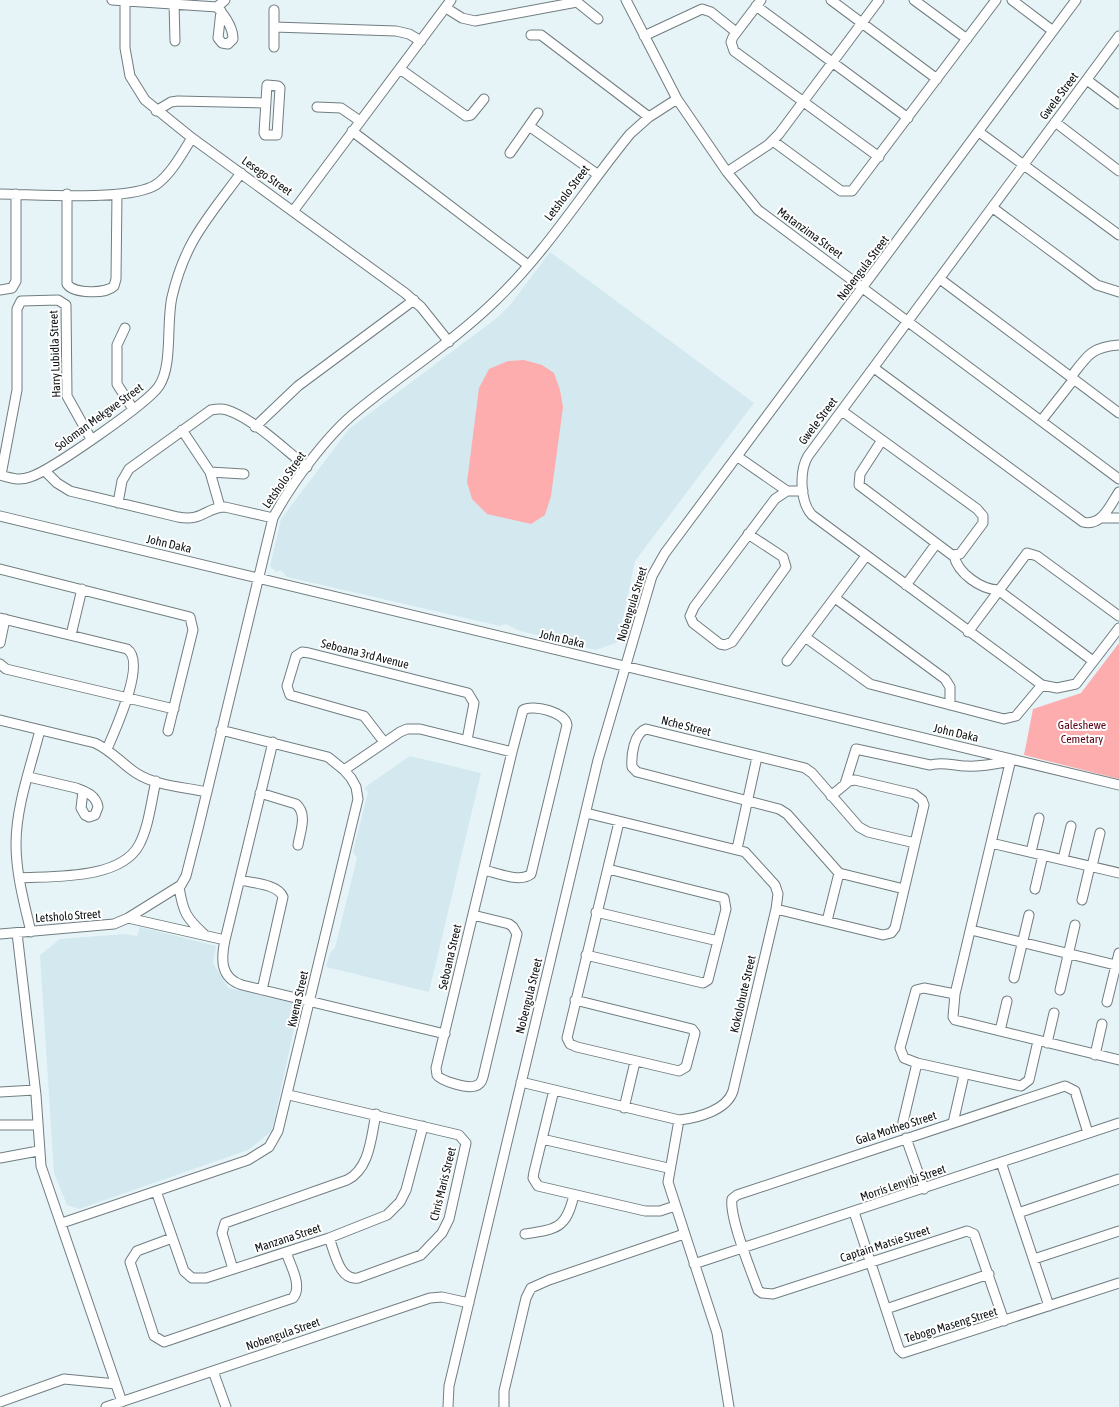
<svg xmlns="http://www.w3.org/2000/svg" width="1119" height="1407" font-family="'Asap Condensed',sans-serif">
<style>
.built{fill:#d3e9ef}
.green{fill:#fdadae}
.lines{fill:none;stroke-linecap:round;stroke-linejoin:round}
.minor-casing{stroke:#717d81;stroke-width:11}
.minor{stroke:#fff;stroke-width:9}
.labels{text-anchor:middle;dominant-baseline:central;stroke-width:4;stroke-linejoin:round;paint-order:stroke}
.street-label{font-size:12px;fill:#0e1314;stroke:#fff}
.park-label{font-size:12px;fill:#5c0014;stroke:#fff}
</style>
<rect width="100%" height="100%" fill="#e6f4f8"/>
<path class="built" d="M550,252L754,403L635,561L618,642L596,650L520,631L505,624L500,626L287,577L281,570L276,572L270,566L281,519L349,429L498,317L511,304Z
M410,756L481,773L429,992L326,967L330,953L335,948L357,858L353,852L368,792L364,788Z
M140,927L216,946L213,963L228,988L294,1003L298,1010L272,1131L248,1150L79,1209L67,1205L54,1173L40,955L60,939L125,934L137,936Z"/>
<path class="green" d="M524,360L542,365L554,373L560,390L563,407L551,496L545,515L531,524L487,514L472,499L467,482L479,388L489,369L508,361Z
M1119,643V779L1024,755L1033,709L1081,693Z"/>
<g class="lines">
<defs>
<path id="minor" d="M112,0L217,7L225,0
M125,0V48L130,76L145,100L192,138L405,293L421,307L449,342
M626,0L677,99L727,172L758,210L1119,479
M761,0L733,37L731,42L734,51L879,157
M831,0L937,79
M914,0L967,39
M1012,0L1053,31
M174,3L175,41
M756,6L908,118
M217,7C225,16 233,27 233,39L228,44L222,43L218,38L221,11
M446,8L462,18L475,21L577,2L598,19
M274,27L396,31L409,34L421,41
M531,35H541L649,117
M644,36L702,9L711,12L736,32
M1119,36L808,456C799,471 800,502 812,515L1042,685L1057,688L1076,684L1119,628
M274,47V10
M400,69L466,116L471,115L484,99
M1087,80L1119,104
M267,85L278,86L280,88L277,135H265L264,133Z
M317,107L341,108L360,121
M156,111L171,102L178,101L265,103
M1055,122L1119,171
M529,126L597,174
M352,131L528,265
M979,132L1119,235
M773,141L841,191H852L996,0
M510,153L538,113
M727,172L768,145L779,134L879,0
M0,194C34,194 132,202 157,184C172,173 182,153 192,138
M67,194V284C74,294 106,294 114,286L116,279L117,194
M993,208L1097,285L1119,292
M294,210L451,0
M940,279L1119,413
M0,290L12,288L16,281V194
M125,328L117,345V384L133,409
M874,368L1083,522C1102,527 1110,505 1119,492
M1071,377C1087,356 1091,347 1119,345
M842,411L977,509L983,516V523L960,554L952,555L859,485L860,474L882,440
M1041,421L1074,379
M255,427L298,386L414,300
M182,430L210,472L220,507
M738,457L787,491
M45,471L57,483L70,491L178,517C203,522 206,507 225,507L273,518
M210,472L244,474
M0,475C10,478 19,481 30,477C50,471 148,403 159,386C173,365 166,323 172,297C185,241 208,218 241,173
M1,475L17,390V309L21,301L58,300L66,305L67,396L91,439
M118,503L122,481L129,469L211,410C216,409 221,408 227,410C254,419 284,449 307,467
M0,516L1119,785
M1102,518H1119
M748,534L783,557L786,567L732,642L725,645L720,644L693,623L690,616L694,607L775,499L787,491H803
M954,556C958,573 980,589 998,590L1093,661
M0,569L190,617L193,630L168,731
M906,585L936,544
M835,598L945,679L950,687V705
M0,618L127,649C147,662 115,730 107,749
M968,632L1027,553L1037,556L1119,616
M71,635L82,589
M805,637L870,684L1004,719L1016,716L1042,685
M0,643L5,619
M787,661L866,556
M0,664L6,669L174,709
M0,720L95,743C112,751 121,763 136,773C156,786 184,787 207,792
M273,742L225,940C221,959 220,978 242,985L445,1034
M384,742L364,716L290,695L287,686L296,656L302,652L309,653L468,693L474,703L467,740
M1011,759L955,994L953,1017L955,1020L1119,1060
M344,770L400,732L407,729H420L512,752
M29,777L76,788C86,792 96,795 98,807L95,815L89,817L85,815L81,808L83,791
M845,784L856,749L930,765C943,761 954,766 966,766C982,767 995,764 1011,761
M260,793L296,804C308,814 300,832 298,845
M991,843L1119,873
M737,849L757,757
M1031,852L1039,818
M1063,859L1071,826
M1092,866L1100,833
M19,878C53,876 120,880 139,845C149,826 151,802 156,781
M240,880C252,883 278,884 283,897L262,990
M179,887C183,912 186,918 205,935
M904,889L839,873L787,814L779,809L637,772L632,767C631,755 634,733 646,729L805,768L812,773L859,827L868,832L915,843
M1035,889L1043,855
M1082,900L1090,866
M776,909L883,935L891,933L895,928L924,805L922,800L914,794L855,780L849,781L831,796
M596,912L718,941
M473,915L509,924L513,927L517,934L483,1077C482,1081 480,1085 475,1086C468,1089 441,1081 437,1075L436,1068L512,752L523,710C533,704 565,712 567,725L531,874C520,883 497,873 484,870
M128,918L225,940
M827,921L839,873
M971,930L1119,966
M31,932C24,903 16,873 16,844C16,806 31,766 40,730
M17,933L36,1095L41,1166L122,1402
M0,934L114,924L128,918L181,885L186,876L198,829L273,518C291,484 327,435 357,411C403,373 453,342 496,300C547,251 585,189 630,134L649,117L677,99
M586,955L703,983L708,980L726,909L724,898L608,869
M1014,978L1029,915
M1060,990L1075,925
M955,994L924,988L916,990L900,1048L904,1058L917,1063L1021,1086L1029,1080L1038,1041
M575,1000L692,1029L695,1033L686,1067L679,1071L577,1047L570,1044L567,1038L619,822
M1107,1002L1119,953
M1000,1031L1007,1001
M1047,1043L1054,1013
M1095,1055L1102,1024
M521,1082L679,1120C698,1118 727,1110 733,1091L776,909L778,894L775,885L745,852L586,813
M554,1090L534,1172L533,1178L538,1186L645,1211H660L675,1206
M0,1092L35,1090
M289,1095L459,1135L466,1143L449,1219L442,1233L421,1255L358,1278C339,1281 335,1252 329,1238
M624,1108L635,1062
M679,1120L668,1182L717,1333L729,1407
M903,1122L917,1063
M953,1123L964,1075
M0,1125H37
M906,1138L924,1189
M542,1139L668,1168
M0,1158L38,1151
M1001,1162L1049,1306
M156,1191L184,1271L192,1278H206L329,1238L387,1215L400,1202L406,1190L423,1126
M854,1212L899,1349L903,1353L1119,1283
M1018,1213L1119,1179
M62,1223L248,1160L269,1147L278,1131L358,799L356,787L351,778L344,770L328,757L221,730
M525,1234C558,1229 566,1228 574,1195
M172,1238L137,1251L130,1262L154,1336L164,1342L293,1298C303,1286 290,1265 286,1252
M1034,1259L1119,1231
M694,1264L1119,1123
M233,1269L222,1233L225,1223L347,1180C370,1169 371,1137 376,1114
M886,1309L989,1274
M1004,1321L974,1234L967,1231L773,1294L762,1293L758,1290C751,1271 729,1217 732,1199L737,1195L1065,1086L1075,1091L1088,1133
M213,1371L226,1407
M0,1402L64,1379L116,1384
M106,1407L430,1298L442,1297L469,1303
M448,1407L449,1386L598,760L652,576L665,553L1076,0
M504,1407V1391L526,1298L531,1288L549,1280L684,1234"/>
</defs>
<use href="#minor" class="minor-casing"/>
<use href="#minor" class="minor"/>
</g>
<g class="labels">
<g class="street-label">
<text transform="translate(1059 96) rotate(-53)">Gwele Street</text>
<text transform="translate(267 176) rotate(35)">Lesego Street</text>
<text transform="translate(567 193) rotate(-53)">Letsholo Street</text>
<text transform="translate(810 233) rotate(36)">Matanzima Street</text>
<text transform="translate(863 268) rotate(-53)">Nobengula Street</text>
<text transform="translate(55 354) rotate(-92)">Harry Lubidla Street</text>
<text transform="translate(99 417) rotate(-36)">Soloman Mekgwe Street</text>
<text transform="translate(818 421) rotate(-53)">Gwele Street</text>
<text transform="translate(284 480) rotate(-55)">Letsholo Street</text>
<text transform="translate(169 544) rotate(13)">John Daka</text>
<text transform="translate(632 604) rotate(-73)">Nobengula Street</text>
<text transform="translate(562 639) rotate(13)">John Daka</text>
<text transform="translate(365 654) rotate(14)">Seboana 3rd Avenue</text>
<text transform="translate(686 726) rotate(14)">Nche Street</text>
<text transform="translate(956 733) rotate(13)">John Daka</text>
<text transform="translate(68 916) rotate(-4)">Letsholo Street</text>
<text transform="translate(450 957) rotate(-77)">Seboana Street</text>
<text transform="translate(743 994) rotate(-77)">Kokolohute Street</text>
<text transform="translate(529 996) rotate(-76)">Nobengula Street</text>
<text transform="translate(298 999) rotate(-77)">Kwena Street</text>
<text transform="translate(896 1128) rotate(-18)">Gala Motheo Street</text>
<text transform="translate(903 1183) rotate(-19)">Morris Lenyibi Street</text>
<text transform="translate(443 1184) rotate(-76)">Chris Maris Street</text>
<text transform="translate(288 1238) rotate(-18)">Manzana Street</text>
<text transform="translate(885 1244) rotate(-18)">Captain Matsie Street</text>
<text transform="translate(951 1325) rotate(-17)">Tebogo Maseng Street</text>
<text transform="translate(283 1334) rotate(-19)">Nobengula Street</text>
</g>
<g class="park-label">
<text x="1082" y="725">Galeshewe<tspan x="1082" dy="14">Cemetary</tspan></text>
</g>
</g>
</svg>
